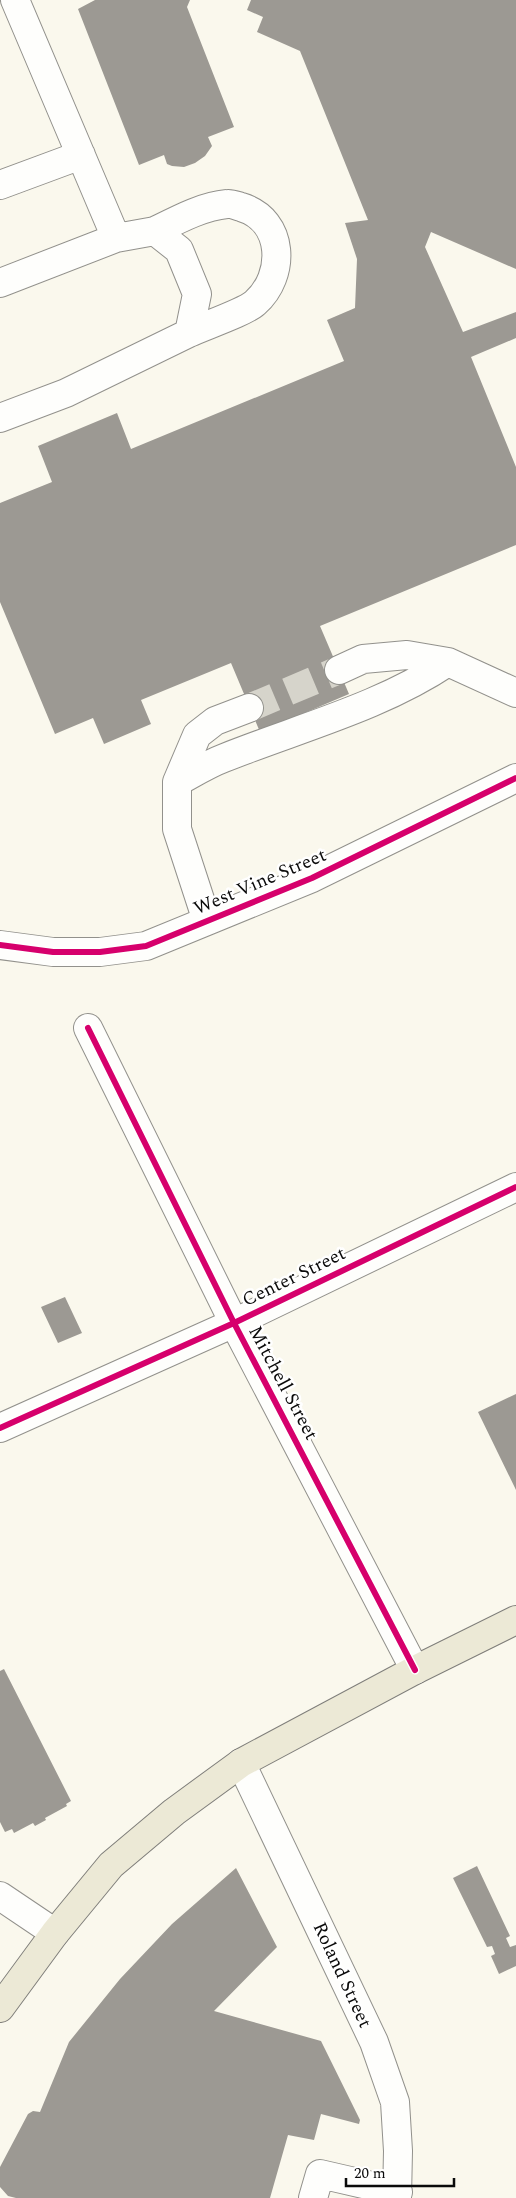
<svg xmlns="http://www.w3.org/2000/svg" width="516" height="2198" font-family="Spectral,serif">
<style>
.building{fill:#9c9993}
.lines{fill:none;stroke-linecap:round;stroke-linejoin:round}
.minor-tunnel{stroke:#d6d4cb;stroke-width:28;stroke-dasharray:28 14;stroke-linecap:butt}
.minor-casing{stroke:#92918c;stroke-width:30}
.major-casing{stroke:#7f7e7a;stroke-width:30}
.minor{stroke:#fefefc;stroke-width:28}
.major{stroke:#ece9d6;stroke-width:28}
.cycleway-casing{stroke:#fff;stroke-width:9}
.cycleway{stroke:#d6006c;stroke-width:6}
.labels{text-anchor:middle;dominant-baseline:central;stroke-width:5;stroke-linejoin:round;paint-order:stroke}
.street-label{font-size:19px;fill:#0a0a0a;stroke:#fff}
</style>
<rect width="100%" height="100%" fill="#faf8ed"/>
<path class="building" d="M95,0H190L187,7L234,127L208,137L212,146L205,156L195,163L184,167L172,166L167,164L164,155L139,165L78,9Z
M251,0H516V269L431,232L425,247L463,332L516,312V338L471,357L516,467V545L320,626L349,694L260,732L231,663L141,700L151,724L104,744L93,718L55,734L0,602V503L52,482L38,446L117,413L131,449L344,361L327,320L355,308L357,259L345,223L368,220L300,51L257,32L263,17L247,10Z
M65,1297L82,1333L58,1343L41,1307Z
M516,1394V1490L478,1412Z
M4,1669L71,1801L66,1804L67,1806L45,1818L46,1820L35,1826L33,1823L14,1833L12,1829L5,1832L0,1822V1671Z
M477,1866L510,1936L506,1938L510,1947L516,1945V1966L499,1974L491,1956L495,1954L492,1946L487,1947L453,1878Z
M236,1868L277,1947L214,2011L321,2041L360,2120L359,2124L321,2114L314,2140L288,2135L270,2198H16L8,2196L0,2187V2167L28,2114L33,2111L40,2112L69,2042L120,1979L172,1924Z"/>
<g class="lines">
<path class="minor-tunnel" d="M249,708L339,670"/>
<defs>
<path id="minor" d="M15,0L116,238
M0,185L81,155
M155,231C177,220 203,206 227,204C231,203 237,206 241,207C285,220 286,276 255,303C245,312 204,326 189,333
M0,283L116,238L155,231L179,250L197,294L189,333L66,393L0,418
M339,670L363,659L407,655L448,662L516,693
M177,782C192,774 208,764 224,758C299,728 381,707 448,662
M207,921L177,829V782L197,735L215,721L249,708
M0,945L53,952H100L146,946L312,878L516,778
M88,1028L234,1323L415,1670
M0,1428L234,1323L516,1187
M241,1763L374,2042L395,2102L398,2151L397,2198
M0,1896L55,1933
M313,2198L320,2174L398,2192"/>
<path id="major" d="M0,2008L55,1933L111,1865L174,1812L241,1763L415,1670L516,1620"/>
</defs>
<use href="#minor" class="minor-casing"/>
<use href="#major" class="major-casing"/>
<use href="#minor" class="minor"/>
<use href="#major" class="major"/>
<defs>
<path id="cycleway" d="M0,945L53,952H100L146,946L312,878L516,778
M88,1028L234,1323L415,1670
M0,1428L234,1323L516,1187"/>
</defs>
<use href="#cycleway" class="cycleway-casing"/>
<use href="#cycleway" class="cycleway"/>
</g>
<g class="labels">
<g class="street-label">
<text transform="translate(260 882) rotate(-23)">West Vine Street</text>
<text transform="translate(294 1277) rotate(-26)">Center Street</text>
<text transform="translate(283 1383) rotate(62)">Mitchell Street</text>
<text transform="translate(342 1975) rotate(65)">Roland Street</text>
</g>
</g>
<path d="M346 2178v8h108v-8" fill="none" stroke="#0a0a0a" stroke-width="2.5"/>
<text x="354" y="2178" font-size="15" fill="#0a0a0a" stroke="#ffffff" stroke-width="4" paint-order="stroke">20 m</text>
</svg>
